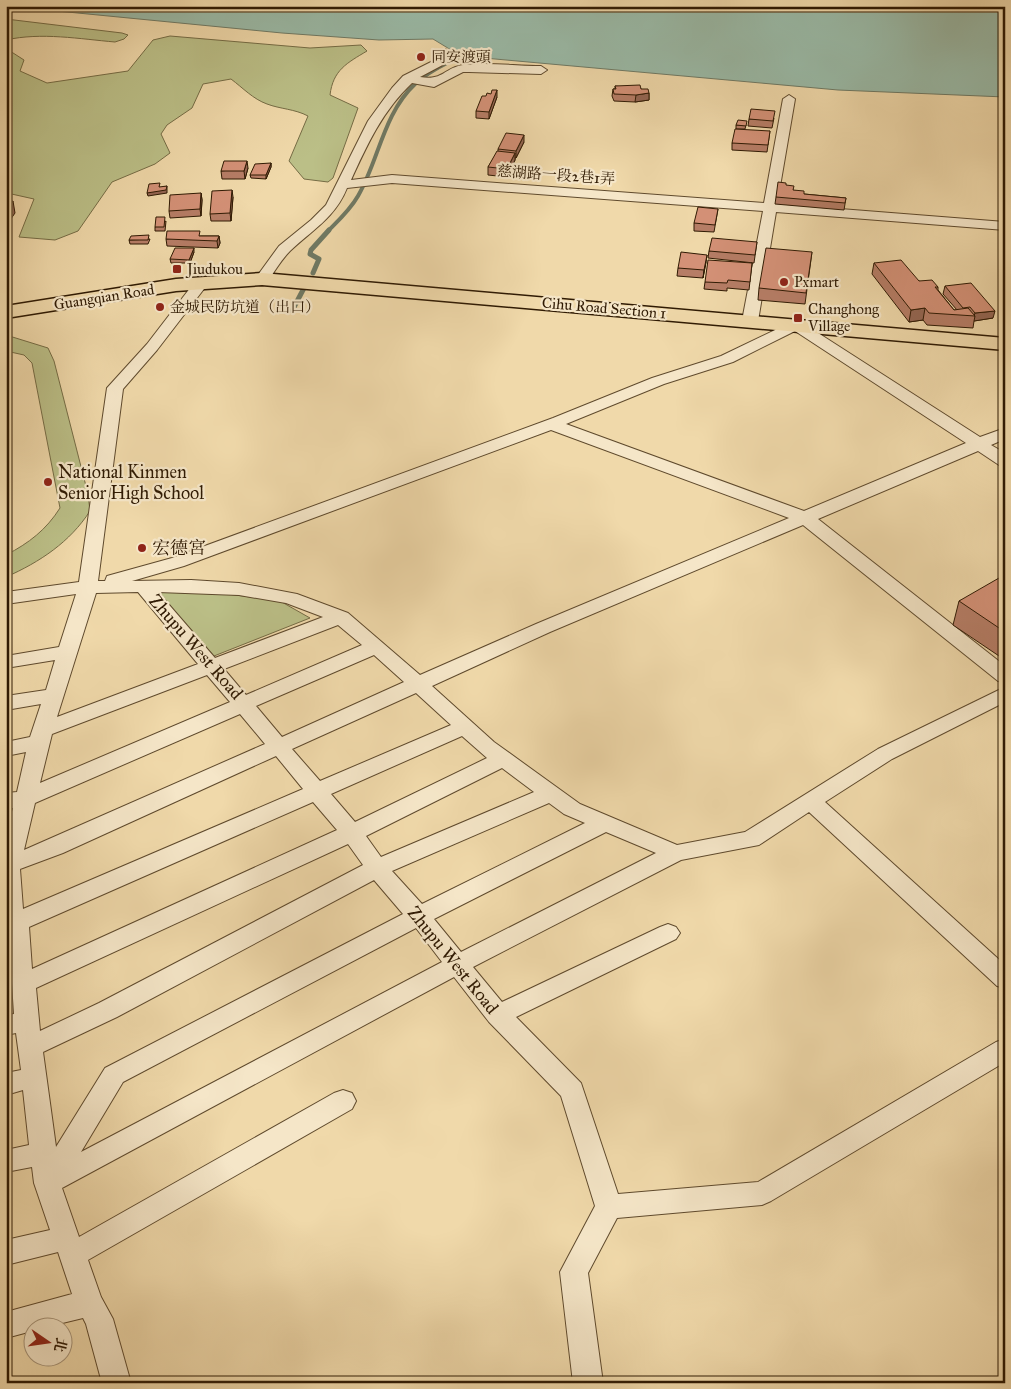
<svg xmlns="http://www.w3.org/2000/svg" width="1011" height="1389" font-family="'IM FELL Great Primer','Noto Serif TC',serif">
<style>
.green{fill:#bbbf87;stroke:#756c45}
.water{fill:#9abaa7;stroke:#6f7a65}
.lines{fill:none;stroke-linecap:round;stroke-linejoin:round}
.stream-far1{stroke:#6f7a65;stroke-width:4}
.stream{stroke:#6f7a65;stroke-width:5}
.minor-casing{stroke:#5f4a2d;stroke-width:2}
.major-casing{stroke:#2f1a03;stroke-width:3}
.minor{fill:#f5e6c8;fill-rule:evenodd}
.major{fill:#f0d9aa;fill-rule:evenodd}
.wall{fill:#b67d66;stroke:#2f1a03}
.shaded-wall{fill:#946653;stroke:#2f1a03}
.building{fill:#d49177;stroke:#2f1a03}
.poi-dot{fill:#8f2418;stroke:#f5e6c8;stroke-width:2}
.labels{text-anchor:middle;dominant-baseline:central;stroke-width:4.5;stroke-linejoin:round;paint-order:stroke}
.far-poi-label{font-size:15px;fill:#2f1a03;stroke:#f5e6c8;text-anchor:start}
.far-street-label{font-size:15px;fill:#2f1a03;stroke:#f5e6c8}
.poi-label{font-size:18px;fill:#2f1a03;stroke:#f5e6c8;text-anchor:start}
.street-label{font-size:18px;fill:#2f1a03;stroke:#f5e6c8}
</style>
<rect width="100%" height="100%" fill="#f0d9aa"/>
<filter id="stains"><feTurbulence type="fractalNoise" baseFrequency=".004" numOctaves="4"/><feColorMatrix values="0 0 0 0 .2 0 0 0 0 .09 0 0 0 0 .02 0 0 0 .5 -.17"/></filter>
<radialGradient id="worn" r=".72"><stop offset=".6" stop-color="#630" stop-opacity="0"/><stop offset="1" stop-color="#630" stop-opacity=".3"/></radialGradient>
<path class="green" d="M6,19L122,33L128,35L124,39L115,42C80,39 41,32 6,40Z
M170,36L310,48L361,45L367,51C347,63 333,70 330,95L358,108L333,178L328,182L304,179L289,161L308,116C295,109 280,109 267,104C253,99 243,88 231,79L203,84L192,108L167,125L161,134L170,153L155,164L112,182L78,231L55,240L19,237L34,199L7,193L6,51H10L24,60L20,71L47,83L128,71L153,40Z
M6,335L48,348L54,361L88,494L90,511C70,542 40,562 6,577V555C29,543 46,530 60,508L32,363L24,355L6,351Z
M158,592L228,594L280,601L310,618L214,656Z"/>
<path class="water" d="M6,6H1005V97L838,90L484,58L456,53L433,39L379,40L282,33Z"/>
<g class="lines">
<path class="stream-far1" d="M328,231C339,220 350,210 358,196C379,160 383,114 415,84C431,69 452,61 471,51"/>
<path class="stream" d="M313,273L319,259L310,254L311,250L329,230
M292,311L304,288"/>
<defs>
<path id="minor" d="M445,49L455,55L452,60L420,77C443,81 444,68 463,65C488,62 516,66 541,66L547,70L541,74L469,72H463L434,87L412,83C383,110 367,145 351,180L392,175L764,203L783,99L789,95L795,99L777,204L1005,222V230L776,212L758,321L755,324H745L742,321L763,211L392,183L347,188C335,218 312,230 290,251C281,260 275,271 267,282H257L255,279L279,246L311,220L326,205L368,121L392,88L403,76L443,56L439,52Z
M202,278L207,279L209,282L207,285L157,350L123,389L98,581H105L107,576L172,558L553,418L652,378L721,356L796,320L801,322L980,437L1005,428V439L991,445L1005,453V466L999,465L978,451L818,519L1005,666V682L998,681L803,525L550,632L432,686L494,742L580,804L677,845L745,832L878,749L1005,687V702L892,759L825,802L1005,965V988L997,986L809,812L759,845L681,860L473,967L502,1002L660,927L668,924L676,927L680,933L676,939L516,1017L581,1083L618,1194L758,1182L996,1042L1005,1039V1062L771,1201L762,1205L617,1218L588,1273L603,1383H573L560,1272L595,1206L561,1096L489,1022L454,977L62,1188L79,1237L334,1093L343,1090L352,1093L356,1101L352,1109L88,1260L101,1297L113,1319L131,1383H102L86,1324L83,1318L50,1326H32V1331L6,1338V1312L72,1294L58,1252L6,1265V1240L50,1230L34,1183L32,1167L6,1172V1150L29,1145L23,1090L6,1095V1073L21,1070L16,1033L6,1035V1015L14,1014L12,983L7,963L6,940V834L13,808L6,809V793L17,792L26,752L6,756V742L30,737L41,704L6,710V696L46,690L55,660L6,668V656L59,647L76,594L6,604V592L79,582L107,388L147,344L197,279ZM795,331L966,443L804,511L566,424L664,384L733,362ZM551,430L789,518L536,624L420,675L348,613L297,594L239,583L191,580L132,581L184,566ZM138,592L198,664L57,717L96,593ZM158,592L239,595L286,603L323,617L215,658ZM338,625L362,645L246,695L224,669ZM374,655L404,682L282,737L256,706ZM207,675L230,702L40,783L52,734ZM416,693L451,725L320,781L292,749ZM240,714L265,744L24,850L35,803ZM462,736L487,758L355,822L331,794ZM276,756L303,789L23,909L20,869L63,853ZM502,768L534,792L381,857L366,836ZM313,802L337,830L32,969L29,927ZM549,803L564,814L585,823L422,904L392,871ZM606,832L656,853L461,952L434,919ZM348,844L363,865L99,1003L40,1031L36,988ZM374,880L403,914L105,1068L56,1147L43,1052L117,1017ZM416,928L442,962L81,1152L123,1082Z"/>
<path id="major" d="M262,273L1005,338V350L262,285L176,291L6,318V306L176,279Z"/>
</defs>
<use href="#minor" class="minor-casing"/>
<use href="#major" class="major-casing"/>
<use href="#minor" class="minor"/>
<use href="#major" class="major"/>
</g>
<path class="wall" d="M615,86L641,89L649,93V100L635,102L614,101L612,96L613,89H615Z
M497,97L489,119L476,118V111Z
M774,118L772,128L748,126L749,119Z
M736,125H746L745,129H736Z
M770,131L767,152L732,150V143Z
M524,142L516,158H515V160L507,177L488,175V167L498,151V149Z
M271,163V167L266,179L251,178L250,175Z
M248,168L245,179H222L221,171Z
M786,185L793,190L804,194L846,198L844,210L775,204L776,197Z
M201,193L202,200L201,216L170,218L169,211Z
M233,197L231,221H211L210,214Z
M718,209L714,232L694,231V223Z
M166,221L165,231H155V227Z
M201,236H219L220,243L218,248L167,246L166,239Z
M150,239L148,244H130L129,240Z
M757,242L754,263L708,258L709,251Z
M194,252L190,263H171L170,259Z
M812,252L805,304L758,300L759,288Z
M706,262L703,278L677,276L678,268Z
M752,263L749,290L727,288V291L704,289L705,282Z
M874,263L919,281L938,287V290L954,310H957L943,294L945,286L993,318L974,321L973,328L927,325L923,320L909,322L872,274Z
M1005,582V660L953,625L959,601Z"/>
<path class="shaded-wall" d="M497,90V97L489,119V112Z
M649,93V100L635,102L636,95Z
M524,135V142L516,158V151Z
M515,153V160L507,177V169Z
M247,161L248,168L245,179L244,171Z
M271,163V167L266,179V175Z
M167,186V193L148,196L147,193Z
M232,190L233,197L231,221L230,213Z
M201,193L202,200L201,216L200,209Z
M13,201L15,213L6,226V211Z
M219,236L220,243L218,248L217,241Z
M194,248V252L190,263L189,260Z
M707,255L706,262L703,278L704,270Z
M925,308L923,320L909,322L911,310Z
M995,311L993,318L974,321L975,316H974L975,313Z"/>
<path class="building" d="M640,85L641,89H648L649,93L636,95L614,94L613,89H616L615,86Z
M492,90H497L489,112L476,111L482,96H486L487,93L491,94Z
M751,109L775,111L773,121L749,119Z
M738,120L747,121L746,126L736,125Z
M735,129L770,131L768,145L732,143Z
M506,133L524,135L516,151L498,149Z
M497,151L515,153L507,169L488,167Z
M224,161H247L244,171H221Z
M271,163L266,175H250L255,164Z
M778,182L786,183V185L794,186L793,190L804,191V194L846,198L845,203L776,197Z
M160,183L159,187L167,186L166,190L147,193L149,184Z
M232,190L230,213L210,214L212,191Z
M201,193L200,209L169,211L170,195Z
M6,201H13L6,211Z
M698,207L718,209L715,225L694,223Z
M156,217H165L164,227H155Z
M167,231H200L199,236H219L217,241L166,239Z
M149,235L148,240H129L131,236Z
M712,238L757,242L755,255L709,251Z
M175,248H194L189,260L170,259Z
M766,248L812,252L806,293L759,288Z
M681,252L707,255L704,270L678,268Z
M708,260L752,263L750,282L728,280L727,283L705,282Z
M901,260L919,281L932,280L938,287H935L954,310L968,308L975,316L929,313L925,308L911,310L874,263Z
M971,283L995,311L975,313L970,307L963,308L945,286Z
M999,578L1005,582V632L959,601Z"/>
<g class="poi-dot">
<circle cx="421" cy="57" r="5"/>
<rect x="172" y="264" width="10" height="10" rx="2.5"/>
<circle cx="784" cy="282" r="5"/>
<circle cx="160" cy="307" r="5"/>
<rect x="793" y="313" width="10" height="10" rx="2.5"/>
<circle cx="48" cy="482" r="5"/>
<circle cx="142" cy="548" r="5"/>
</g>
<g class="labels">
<g class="far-poi-label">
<text x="431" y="57">同安渡頭</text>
<text x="187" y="269">Jiudukou</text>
<text x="794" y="282">Pxmart</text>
<text x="170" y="307">金城民防坑道（出口）</text>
<text x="808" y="309">Changhong<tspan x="808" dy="17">Village</tspan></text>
</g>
<g class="far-street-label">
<text transform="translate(556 175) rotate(4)">慈湖路一段2巷1弄</text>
<text transform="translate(104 297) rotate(-9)">Guangqian Road</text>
<text transform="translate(604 308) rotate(5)">Cihu Road Section 1</text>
</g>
<g class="poi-label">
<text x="58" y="472">National Kinmen<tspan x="58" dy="21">Senior High School</tspan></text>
<text x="152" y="548">宏德宮</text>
</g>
<g class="street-label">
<text transform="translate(196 647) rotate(49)">Zhupu West Road</text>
<text transform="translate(453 960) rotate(51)">Zhupu West Road</text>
</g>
</g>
<rect width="1011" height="1389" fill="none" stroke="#f0d9aa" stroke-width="25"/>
<rect x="8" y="8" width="996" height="1374" fill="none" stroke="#2f1a03" stroke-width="2.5"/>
<rect x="12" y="12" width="986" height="1364" fill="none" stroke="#2f1a03"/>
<g transform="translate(48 1342) rotate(103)"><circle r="24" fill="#f5e6c8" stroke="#a69479"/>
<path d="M0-4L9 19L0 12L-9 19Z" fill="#8f2418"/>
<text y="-8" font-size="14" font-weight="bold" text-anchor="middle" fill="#2f1a03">北</text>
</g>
<rect width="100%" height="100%" filter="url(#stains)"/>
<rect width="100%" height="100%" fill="url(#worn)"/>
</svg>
